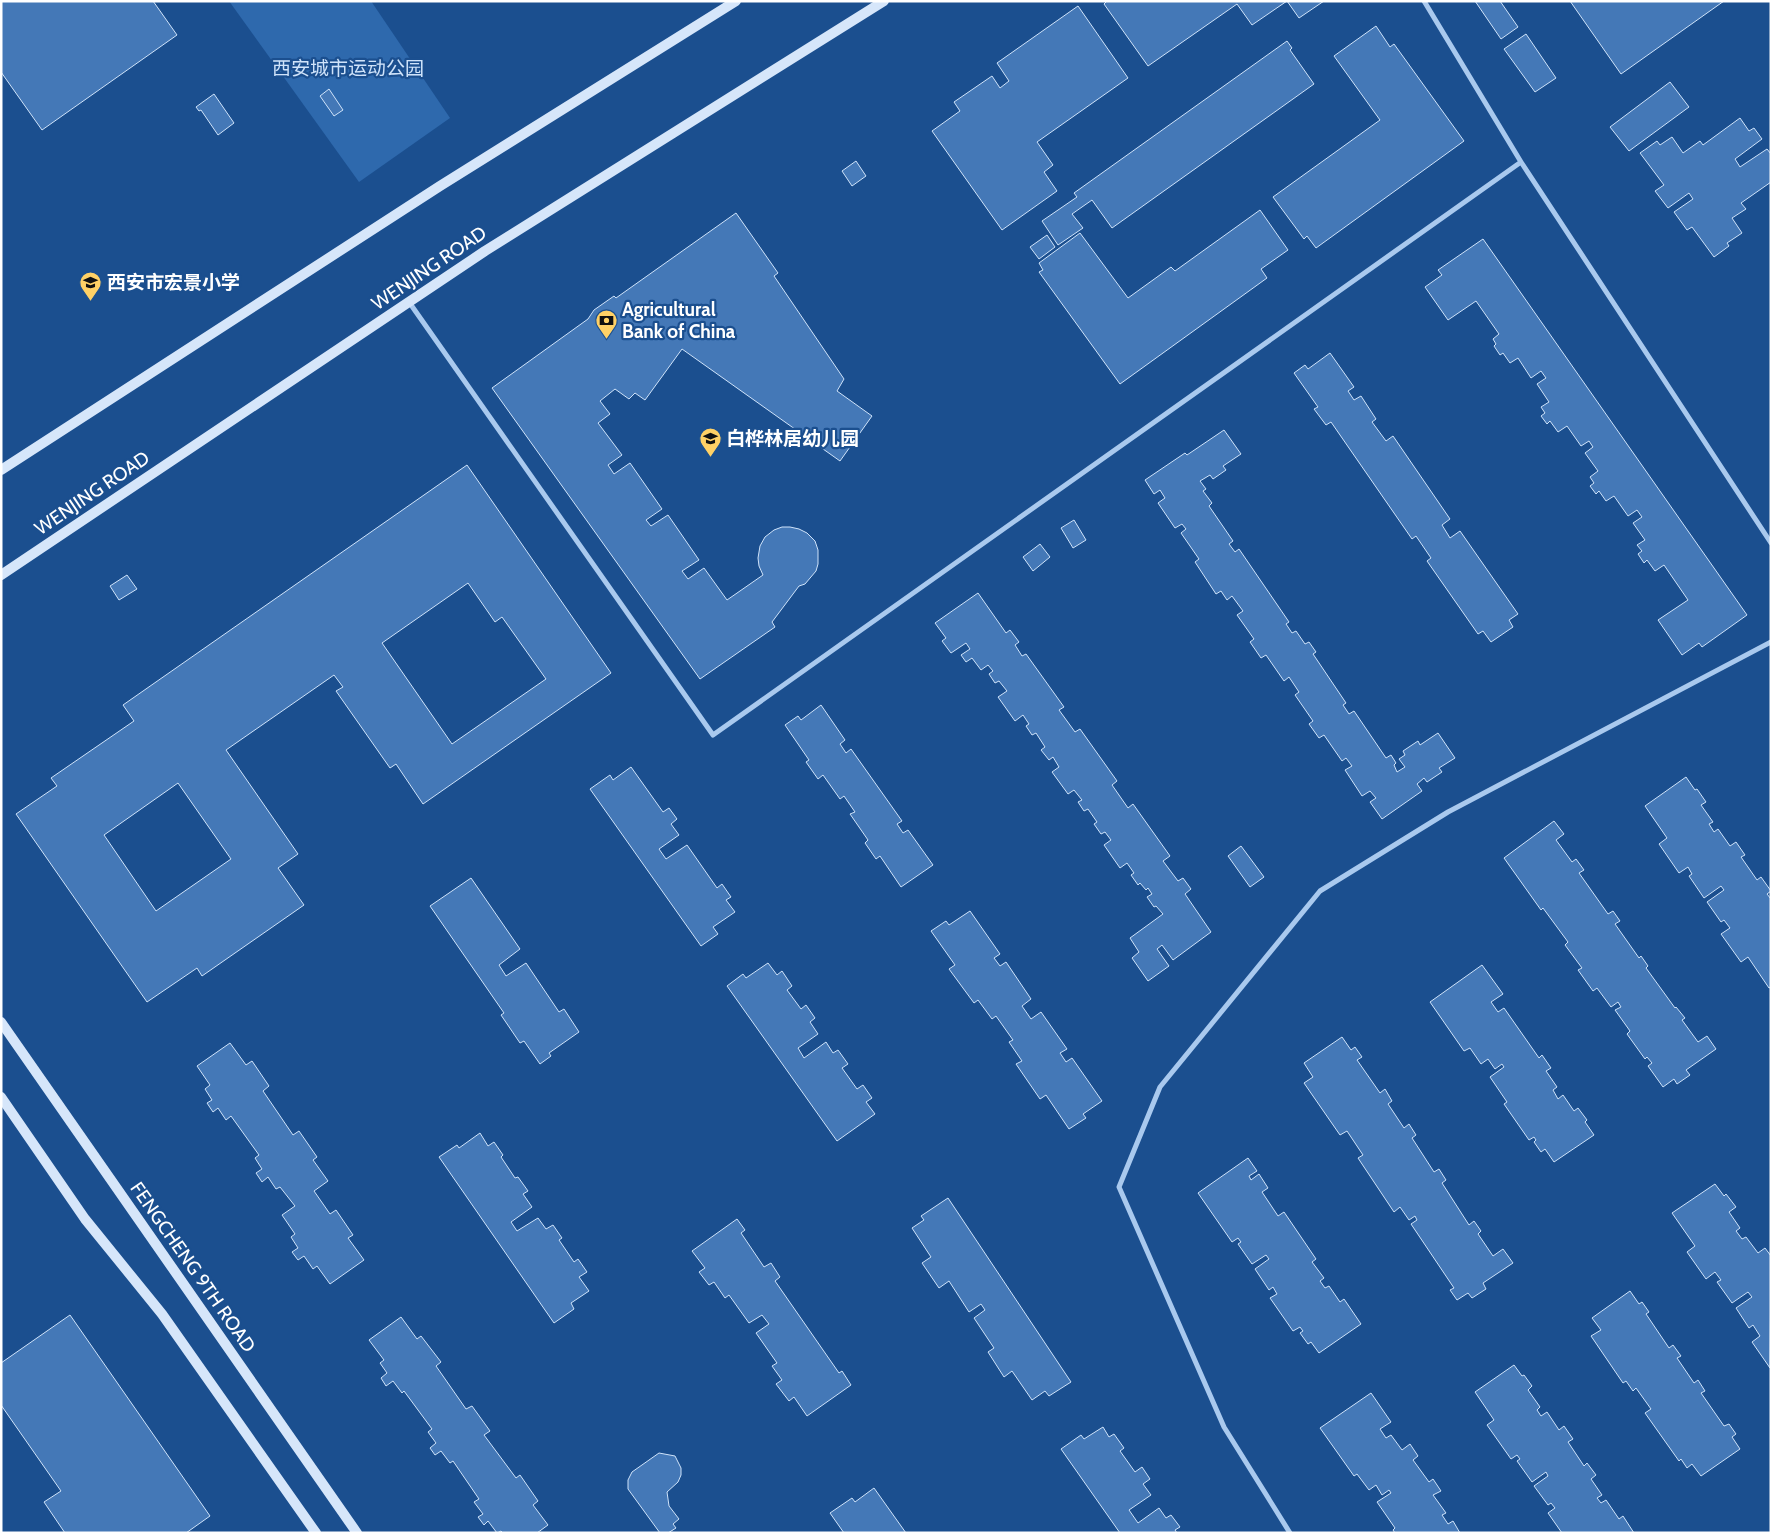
<svg xmlns="http://www.w3.org/2000/svg" width="1772" height="1534" font-family="Cabin,'Noto Sans SC',sans-serif">
<style>
.green{fill:#2e69ad}
.building{fill:#4478b7;stroke:#cfe3fa;fill-rule:evenodd}
.lines{fill:none;stroke-linecap:round;stroke-linejoin:round}
.street{stroke:#a9c9ee;stroke-width:5}
.secondary{stroke:#d6e6fa;stroke-width:10}
.labels{text-anchor:middle;dominant-baseline:central;stroke-width:4.5;stroke-linejoin:round;paint-order:stroke}
.park-label{font-size:19px;fill:#cfe3fa;stroke:#1b4f8f}
.street-label{font-size:19px;fill:#fff;stroke:#1b4f8f}
.poi-label{font-size:19px;font-weight:bold;fill:#fff;stroke:#1b4f8f;text-anchor:start}
</style>
<rect width="100%" height="100%" fill="#1b4f8f"/>
<path class="green" d="M229,1H371L450,118L359,182Z"/>
<path class="building" d="M1,1H153L177,35L42,130L1,72Z
M1107,1H1287L1252,25L1237,4L1148,66L1104,4Z
M1287,1H1324L1299,18Z
M1475,1H1500L1518,27L1501,39Z
M1570,1H1724L1621,74Z
M1078,6L1128,78L1037,142L1053,165L1044,172L1057,191L1002,230L932,131L960,111L954,102L992,76L1000,88L1009,81L997,63Z
M1376,26L1390,47L1394,44L1464,141L1316,248L1307,236L1304,239L1273,197L1380,120L1334,56Z
M1526,34L1556,78L1535,92L1504,49Z
M1287,41L1292,48L1290,50L1314,84L1112,228L1092,200L1072,214L1083,228L1058,245L1042,221L1077,197L1074,193Z
M1670,82L1689,107L1629,151L1610,127Z
M329,89L343,110L334,116L320,96Z
M214,94L234,123L218,135L201,110L199,111L196,107Z
M1740,118L1749,131L1754,128L1762,139L1735,159L1740,167L1767,149L1771,154V182L1741,203L1746,209L1732,218L1742,233L1727,243L1729,246L1714,257L1692,227L1687,230L1674,212L1693,199L1689,193L1668,208L1655,191L1664,185L1640,153L1657,141L1660,145L1672,137L1683,153L1700,141L1703,145Z
M856,161L866,176L852,186L842,171Z
M1260,210L1288,250L1261,269L1267,278L1120,384L1039,272L1043,270L1039,263L1080,233L1128,298L1171,267L1175,271Z
M736,213L778,273L774,276L844,379L837,391L872,416L840,461L682,349L645,400L635,393L629,399L615,389L600,401L610,414L598,423L622,455L608,465L614,474L630,463L662,509L646,520L651,526L668,515L699,560L682,571L688,579L704,568L727,600L763,575L759,566L758,558L760,546L765,537L774,530L782,527H790L799,529L807,533L815,541L818,550V564L816,571L805,584L799,586L772,622L775,627L700,679L492,388L588,319L594,310L614,296L616,298Z
M1047,235L1055,247L1039,259L1030,247Z
M1483,239L1747,615L1702,647L1699,643L1682,655L1658,620L1688,600L1664,565L1655,571L1647,560L1644,563L1638,554L1642,551L1637,545L1645,540L1633,523L1642,517L1637,510L1628,516L1614,496L1606,501L1599,491L1596,494L1590,486L1594,483L1590,477L1598,471L1585,453L1593,447L1589,441L1581,446L1567,426L1558,432L1550,421L1547,424L1541,416L1545,413L1541,407L1549,402L1537,384L1546,378L1541,371L1531,378L1518,358L1510,363L1503,353L1500,355L1494,346L1496,344L1493,339L1499,334L1476,301L1448,320L1425,287L1442,275L1438,270Z
M1330,353L1354,387L1348,391L1354,400L1361,396L1376,419L1372,422L1386,441L1393,436L1450,519L1442,525L1450,538L1460,531L1518,614L1509,620L1513,627L1491,642L1483,631L1478,634L1427,561L1431,558L1416,536L1412,539L1331,422L1326,425L1314,409L1318,407L1294,373L1305,365L1308,369Z
M1224,430L1241,454L1223,466L1226,470L1213,479L1210,475L1200,481L1206,489L1203,491L1212,503L1209,506L1233,541L1229,544L1235,552L1239,549L1289,622L1286,624L1292,633L1296,631L1305,644L1309,642L1316,652L1313,654L1346,703L1343,705L1349,714L1354,711L1386,758L1391,755L1396,763L1394,765L1397,772L1405,767L1399,759L1405,755L1403,751L1418,741L1420,745L1438,733L1455,758L1439,768L1442,772L1427,782L1424,778L1417,784L1422,791L1382,819L1370,802L1376,798L1370,791L1362,796L1345,770L1352,766L1346,758L1342,761L1324,735L1319,738L1309,724L1313,721L1295,695L1299,692L1289,677L1284,681L1266,655L1261,658L1250,642L1254,639L1237,615L1243,611L1232,596L1227,600L1221,591L1216,594L1195,562L1199,559L1181,533L1186,529L1182,524L1175,528L1158,503L1165,498L1160,490L1154,494L1145,480L1185,453L1187,455Z
M467,465L611,673L423,804L396,764L390,768L336,691L343,687L334,675L226,750L298,854L278,868L304,905L202,976L197,968L147,1002L16,814L57,786L51,778L134,721L123,705ZM468,583L495,622L502,617L546,679L452,744L382,643ZM178,783L231,859L156,911L104,835Z
M1074,520L1086,540L1073,548L1061,528Z
M1040,544L1050,557L1033,571L1023,557Z
M127,575L137,589L119,600L110,586Z
M978,593L1006,633L1010,630L1019,642L1015,645L1022,656L1026,654L1064,707L1059,710L1075,732L1080,729L1117,781L1112,785L1128,808L1133,804L1170,856L1163,861L1178,881L1183,878L1191,889L1185,894L1211,932L1173,960L1162,945L1157,949L1169,966L1148,981L1132,958L1139,952L1130,938L1163,914L1156,906L1154,907L1147,897L1152,894L1148,888L1146,890L1140,883L1138,885L1131,875L1134,873L1127,863L1120,868L1104,845L1111,840L1105,832L1101,834L1094,824L1097,822L1088,809L1084,811L1078,802L1082,800L1074,790L1068,794L1052,772L1059,767L1053,757L1049,760L1041,750L1045,747L1036,733L1032,735L1026,726L1029,724L1023,715L1015,721L998,697L1007,691L999,681L995,683L989,674L993,671L988,665L981,670L972,658L966,662L961,655L970,649L966,643L951,653L942,641L946,638L935,623Z
M821,705L845,740L840,744L846,753L851,749L902,821L897,824L903,833L908,830L933,865L901,887L880,856L876,859L865,843L868,840L850,814L855,812L844,796L840,799L823,775L818,779L806,762L809,760L785,725L798,716L801,720Z
M631,767L663,812L669,808L677,819L671,824L679,835L659,849L666,859L687,845L717,888L722,884L731,897L726,900L735,912L713,927L718,934L701,946L590,789L610,775L613,780Z
M1686,777L1695,790L1697,789L1706,802L1701,805L1713,822L1709,824L1714,832L1718,829L1730,846L1736,842L1745,855L1741,857L1757,880L1761,877L1771,891L1767,894L1771,899V987L1769,988L1748,957L1741,962L1721,934L1730,928L1724,920L1721,922L1707,902L1724,890L1721,886L1704,898L1689,876L1692,874L1688,867L1679,873L1659,844L1667,838L1645,806Z
M1554,821L1564,834L1556,840L1572,862L1576,859L1584,870L1579,873L1608,914L1613,911L1620,921L1615,924L1639,958L1641,956L1648,966L1646,968L1675,1008L1676,1007L1685,1018L1682,1020L1698,1042L1707,1036L1716,1049L1686,1070L1690,1075L1677,1084L1674,1079L1663,1087L1648,1066L1652,1063L1647,1057L1645,1059L1627,1034L1630,1031L1615,1010L1621,1007L1618,1002L1611,1007L1597,988L1593,991L1578,970L1582,968L1565,945L1568,942L1543,908L1541,910L1504,858Z
M1241,846L1264,877L1250,887L1228,856Z
M471,878L520,949L499,965L506,976L526,963L559,1012L564,1009L579,1032L549,1053L551,1056L540,1064L524,1041L520,1043L501,1015L504,1013L430,906Z
M970,911L1000,954L994,958L1000,966L1006,962L1031,999L1022,1006L1031,1019L1041,1012L1067,1049L1060,1053L1066,1062L1072,1058L1102,1101L1083,1114L1086,1118L1069,1129L1046,1095L1040,1099L1016,1064L1022,1061L1009,1042L1013,1040L996,1016L992,1019L978,1000L974,1003L949,969L955,965L931,931L946,921L949,925Z
M768,963L777,975L782,971L792,986L787,990L801,1009L806,1005L815,1018L810,1022L818,1034L798,1048L804,1058L826,1042L833,1053L838,1050L848,1064L842,1068L857,1089L863,1085L872,1098L866,1102L875,1114L837,1141L727,986L743,974L746,978Z
M1482,965L1503,994L1491,1002L1498,1012L1504,1008L1539,1058L1542,1055L1551,1068L1546,1071L1557,1087L1553,1090L1558,1099L1563,1095L1574,1111L1578,1108L1587,1120L1585,1122L1594,1135L1554,1162L1545,1149L1541,1152L1534,1142L1536,1140L1534,1137L1529,1140L1504,1104L1507,1102L1490,1077L1504,1067L1502,1064L1495,1069L1488,1059L1481,1064L1470,1048L1464,1051L1430,1002Z
M1342,1037L1351,1050L1355,1047L1362,1057L1357,1060L1380,1093L1385,1089L1392,1101L1388,1104L1404,1128L1409,1124L1416,1135L1412,1138L1434,1172L1439,1169L1446,1180L1442,1183L1469,1225L1474,1221L1481,1231L1478,1234L1493,1256L1503,1249L1513,1263L1483,1283L1486,1289L1472,1298L1468,1293L1457,1300L1450,1290L1454,1288L1411,1224L1417,1220L1415,1216L1409,1220L1400,1207L1394,1212L1358,1158L1363,1155L1347,1131L1340,1135L1304,1083L1313,1077L1304,1063Z
M230,1043L246,1065L252,1061L269,1086L263,1091L293,1135L299,1131L317,1157L313,1160L328,1181L314,1191L330,1214L336,1210L353,1235L348,1238L364,1260L330,1284L317,1266L313,1269L304,1256L298,1260L292,1252L298,1248L291,1237L295,1234L282,1215L295,1206L280,1187L276,1189L268,1177L262,1182L256,1173L262,1169L255,1158L259,1155L231,1116L226,1120L218,1108L213,1112L207,1103L212,1100L205,1089L210,1085L197,1066Z
M480,1133L488,1146L494,1142L503,1155L501,1157L515,1178L518,1177L528,1191L523,1194L532,1207L511,1222L517,1231L538,1218L546,1229L553,1225L562,1238L559,1240L574,1262L578,1259L587,1272L579,1277L589,1291L571,1303L574,1309L554,1323L439,1157L457,1145L459,1148Z
M1248,1158L1257,1171L1249,1176L1251,1180L1259,1174L1268,1188L1262,1192L1278,1216L1284,1212L1316,1259L1312,1262L1324,1278L1320,1281L1325,1288L1329,1286L1340,1302L1344,1299L1361,1324L1319,1353L1311,1342L1308,1344L1300,1333L1303,1331L1300,1327L1293,1331L1270,1298L1277,1294L1273,1287L1269,1290L1255,1269L1269,1259L1266,1255L1252,1264L1238,1244L1241,1242L1238,1238L1232,1242L1198,1193Z
M1715,1184L1724,1196L1726,1194L1736,1207L1729,1212L1740,1228L1736,1231L1742,1239L1746,1237L1758,1253L1765,1248L1771,1256L1770,1368L1752,1342L1760,1336L1753,1325L1749,1328L1736,1308L1752,1297L1748,1292L1732,1303L1717,1282L1721,1280L1715,1272L1706,1279L1687,1252L1695,1246L1672,1213Z
M948,1198L1071,1382L1049,1396L1045,1391L1032,1400L1012,1371L1004,1377L988,1352L994,1348L974,1318L985,1310L981,1304L969,1312L949,1281L939,1288L922,1263L931,1257L912,1228L924,1220L921,1216Z
M737,1219L745,1230L741,1233L764,1267L771,1263L780,1277L775,1281L839,1373L842,1371L851,1385L807,1416L794,1397L789,1401L776,1384L782,1380L772,1366L777,1363L756,1333L769,1324L762,1315L749,1323L729,1295L725,1298L714,1282L709,1285L699,1272L705,1268L692,1251Z
M1630,1291L1639,1304L1642,1302L1649,1312L1646,1314L1669,1348L1673,1345L1681,1356L1677,1358L1694,1383L1698,1380L1705,1391L1701,1393L1724,1426L1729,1424L1736,1434L1732,1437L1740,1449L1701,1476L1692,1464L1687,1468L1681,1459L1679,1461L1645,1413L1651,1409L1636,1388L1633,1391L1626,1381L1623,1383L1591,1336L1601,1330L1592,1318Z
M70,1315L210,1516L186,1533H65L44,1502L61,1491L1,1405V1363Z
M401,1317L417,1339L421,1336L441,1362L436,1366L466,1409L472,1406L490,1431L484,1435L516,1478L520,1475L538,1501L533,1505L548,1525L537,1533H503L501,1531L497,1533L488,1521L484,1525L478,1517L483,1514L474,1502L479,1499L453,1461L450,1463L441,1451L435,1455L430,1448L436,1443L428,1432L432,1429L404,1391L402,1393L393,1381L386,1386L381,1378L387,1373L380,1363L384,1360L369,1340Z
M1514,1365L1522,1376L1524,1375L1532,1386L1528,1390L1540,1407L1537,1410L1541,1416L1547,1412L1559,1430L1564,1426L1573,1439L1568,1442L1584,1466L1587,1463L1596,1475L1591,1479L1602,1495L1597,1498L1601,1503L1606,1500L1619,1519L1623,1516L1634,1533H1562L1548,1513L1555,1508L1551,1503L1548,1505L1534,1486L1548,1476L1546,1472L1532,1482L1517,1461L1520,1459L1517,1455L1511,1459L1487,1425L1494,1420L1475,1392Z
M1371,1393L1391,1422L1380,1429L1386,1438L1391,1435L1402,1450L1410,1444L1418,1456L1413,1460L1429,1482L1433,1479L1441,1491L1433,1495L1446,1513L1442,1515L1448,1524L1453,1521L1460,1533H1395L1393,1530L1395,1528L1377,1502L1391,1493L1389,1490L1382,1495L1376,1485L1369,1490L1357,1474L1354,1476L1320,1428Z
M1103,1427L1109,1437L1114,1434L1124,1448L1120,1451L1135,1472L1142,1467L1150,1479L1143,1484L1151,1495L1129,1510L1138,1523L1159,1508L1166,1518L1171,1515L1180,1527L1175,1530L1177,1533H1120L1061,1449L1081,1435L1084,1439Z
M659,1453L675,1456L681,1468V1475L678,1482L667,1492L669,1506L679,1519L673,1524L676,1528L668,1533H660L628,1489V1480L632,1472Z
M874,1488L906,1533H844L830,1513L852,1498L855,1502Z"/>
<g class="lines">
<path class="street" d="M1521,162L1771,543
M409,302L713,735L1521,162L1424,1
M1290,1533L1224,1427L1119,1187L1160,1087L1320,891L1448,812L1771,642"/>
<path class="secondary" d="M1,470L440,186L736,1
M1,575L485,251L884,1
M1,1022L357,1533
M1,1097L85,1219L162,1314L316,1533"/>
</g>
<defs>
<symbol id="school-pin" viewBox="-11 -11 22 30"><path d="M0 17L-7.5 6A9.5 9.5 0 1 1 7.5 6Z" fill="#ffd166" stroke="#1b4f8f"/><path d="M0-5L7-2L0 1L-7-2ZM-4 1L0 2.5L4 1V4Q0 6-4 4Z" fill="#111"/></symbol>
<symbol id="bank-pin" viewBox="-11 -11 22 30"><path d="M0 17L-7.5 6A9.5 9.5 0 1 1 7.5 6Z" fill="#ffd166" stroke="#1b4f8f"/><path d="M-6-4H6V4H-6ZM0-2.3a2.3 2.3 0 1 0 0 4.6a2.3 2.3 0 1 0 0-4.6Z" fill="#111"/></symbol>
</defs>
<g fill-rule="evenodd">
<use href="#school-pin" x="78" y="270" width="25" height="34"/>
<use href="#bank-pin" x="594" y="308" width="25" height="34"/>
<use href="#school-pin" x="698" y="426" width="25" height="34"/>
</g>
<g class="labels">
<g class="park-label">
<text x="348" y="68">西安城市运动公园</text>
</g>
<g class="street-label">
<text transform="translate(429 268) rotate(-34)">WENJING ROAD</text>
<text transform="translate(92 493) rotate(-34)">WENJING ROAD</text>
<text transform="translate(193 1267) rotate(55)">FENGCHENG 9TH ROAD</text>
</g>
<g class="poi-label">
<text x="107" y="282">西安市宏景小学</text>
<text x="622" y="309">Agricultural<tspan x="622" dy="22">Bank of China</tspan></text>
<text x="726" y="438">白桦林居幼儿园</text>
</g>
</g>
<rect width="1772" height="1534" fill="none" stroke="#ffffff" stroke-width="5"/>
</svg>
